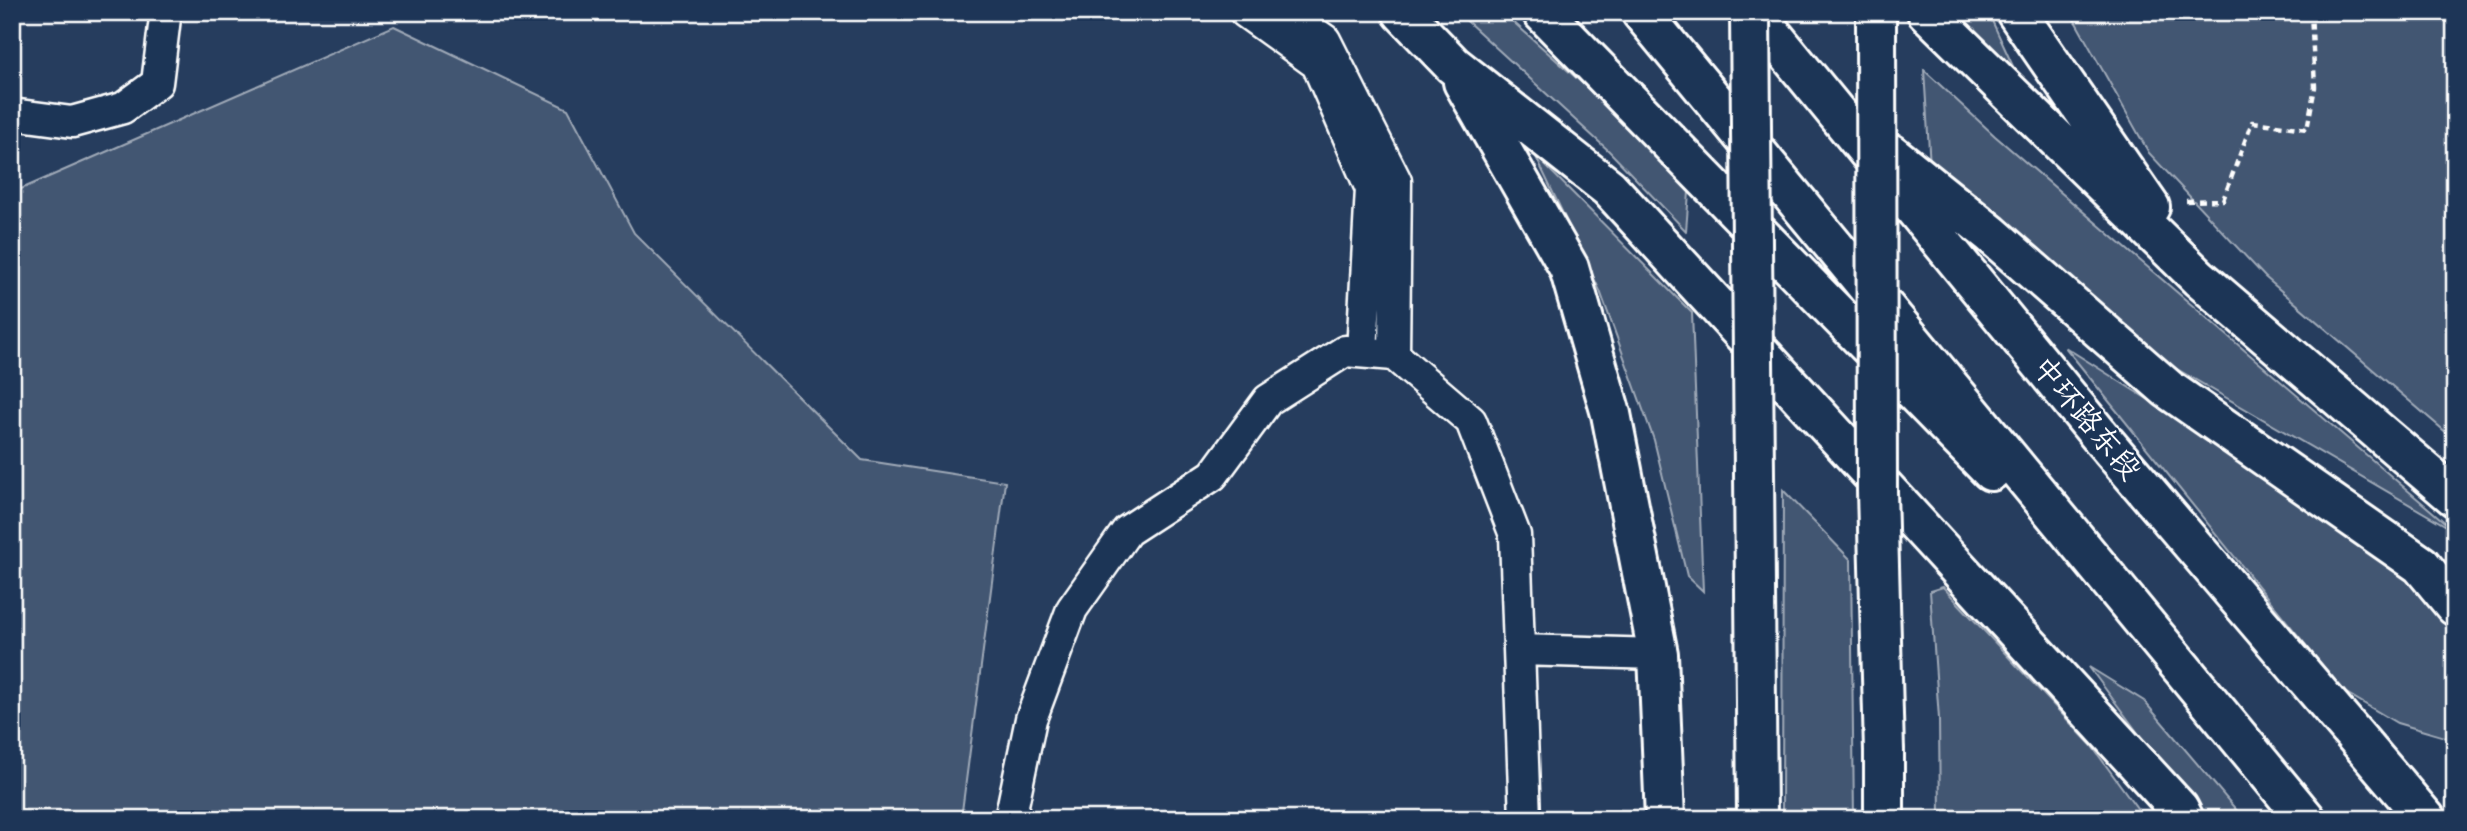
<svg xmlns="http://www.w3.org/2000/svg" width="2467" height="831" font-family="Caveat,'LXGW WenKai TC',sans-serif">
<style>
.green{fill:#425672;stroke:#a0aab8;stroke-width:2}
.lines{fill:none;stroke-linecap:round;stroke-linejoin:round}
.minor-casing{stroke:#fff;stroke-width:35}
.trunk-casing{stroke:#fff;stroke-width:44}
.path{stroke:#fff;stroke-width:4.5;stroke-dasharray:7 5;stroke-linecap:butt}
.minor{stroke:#1d3557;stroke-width:30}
.trunk{stroke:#1d3557;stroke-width:38}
.trunk-bridge-casing{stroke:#fff;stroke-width:44;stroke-linecap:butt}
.trunk-bridge{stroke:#1d3557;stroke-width:38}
.labels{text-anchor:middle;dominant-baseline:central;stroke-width:5;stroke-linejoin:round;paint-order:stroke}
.street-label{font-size:30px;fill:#fff;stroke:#1d3557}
</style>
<rect width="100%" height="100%" fill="#263d5e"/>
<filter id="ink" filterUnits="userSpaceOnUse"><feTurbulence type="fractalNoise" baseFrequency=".0143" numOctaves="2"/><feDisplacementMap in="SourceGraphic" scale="14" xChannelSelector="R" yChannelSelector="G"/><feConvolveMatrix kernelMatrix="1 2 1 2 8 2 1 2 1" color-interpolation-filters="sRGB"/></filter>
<g filter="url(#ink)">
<path class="green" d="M1457,12H1502L1690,179L1686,231L1609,151Z
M1943,12H1988L2023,88Z
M2070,12H2455V440L2265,277L2149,153Z
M394,26L568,109L634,233L862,460L1005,482L961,819H12V193Z
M1924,70L1995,136L2455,531L2134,344L1930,166Z
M1535,155L1692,313L1703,591L1687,576L1654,440L1600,291Z
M2065,347L2217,443L2420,584L2455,630V740L2397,723L2343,691Z
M1783,490L1851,560L1854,819H1782Z
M1943,587L2091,745L2145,819H1940L1939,719L1930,591Z
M2089,667L2144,701L2244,819H2202Z"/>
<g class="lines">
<defs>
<path id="minor" d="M1245,12L1317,64L1371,189L1362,352
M1285,12L1325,40L1396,181L1394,355
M12,114L72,122L123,108L157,83L165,18L163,12
M1519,650L1658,654
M1010,819L1031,719L1072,609L1127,531L1213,475L1268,400L1345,351L1394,355L1471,421L1515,535L1525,819"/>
<path id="trunk" d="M1402,12L1453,65L1609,188L2179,809L2184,819
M1542,12L1991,471
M1641,12L2306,819
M1754,12L2104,441L2426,819
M1927,12L2199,278L2455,497
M2016,12L2150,207
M1463,82L1569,268L1611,414L1658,654L1665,819
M1890,153L1991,234L2168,389L2421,565L2455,606
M1884,751V819"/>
</defs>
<use href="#minor" class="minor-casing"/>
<use href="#trunk" class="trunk-casing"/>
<path class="path" d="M2186,201L2223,200L2252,122L2307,129L2315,87L2311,12"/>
<use href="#minor" class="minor"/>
<use href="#trunk" class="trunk"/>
<defs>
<path id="trunk-bridge" d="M1750,12L1757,819
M1876,12L1877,491L1884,751"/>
</defs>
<use href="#trunk-bridge" class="trunk-bridge-casing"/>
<use href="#trunk-bridge" class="trunk-bridge"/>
</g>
</g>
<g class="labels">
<g class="street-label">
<text transform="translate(2087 418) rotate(50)">中环路东段</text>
</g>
</g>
<rect width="2467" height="831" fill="none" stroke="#1d3557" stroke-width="42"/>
<rect x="21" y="21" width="2425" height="789" fill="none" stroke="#fff" stroke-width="2.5" filter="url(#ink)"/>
</svg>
